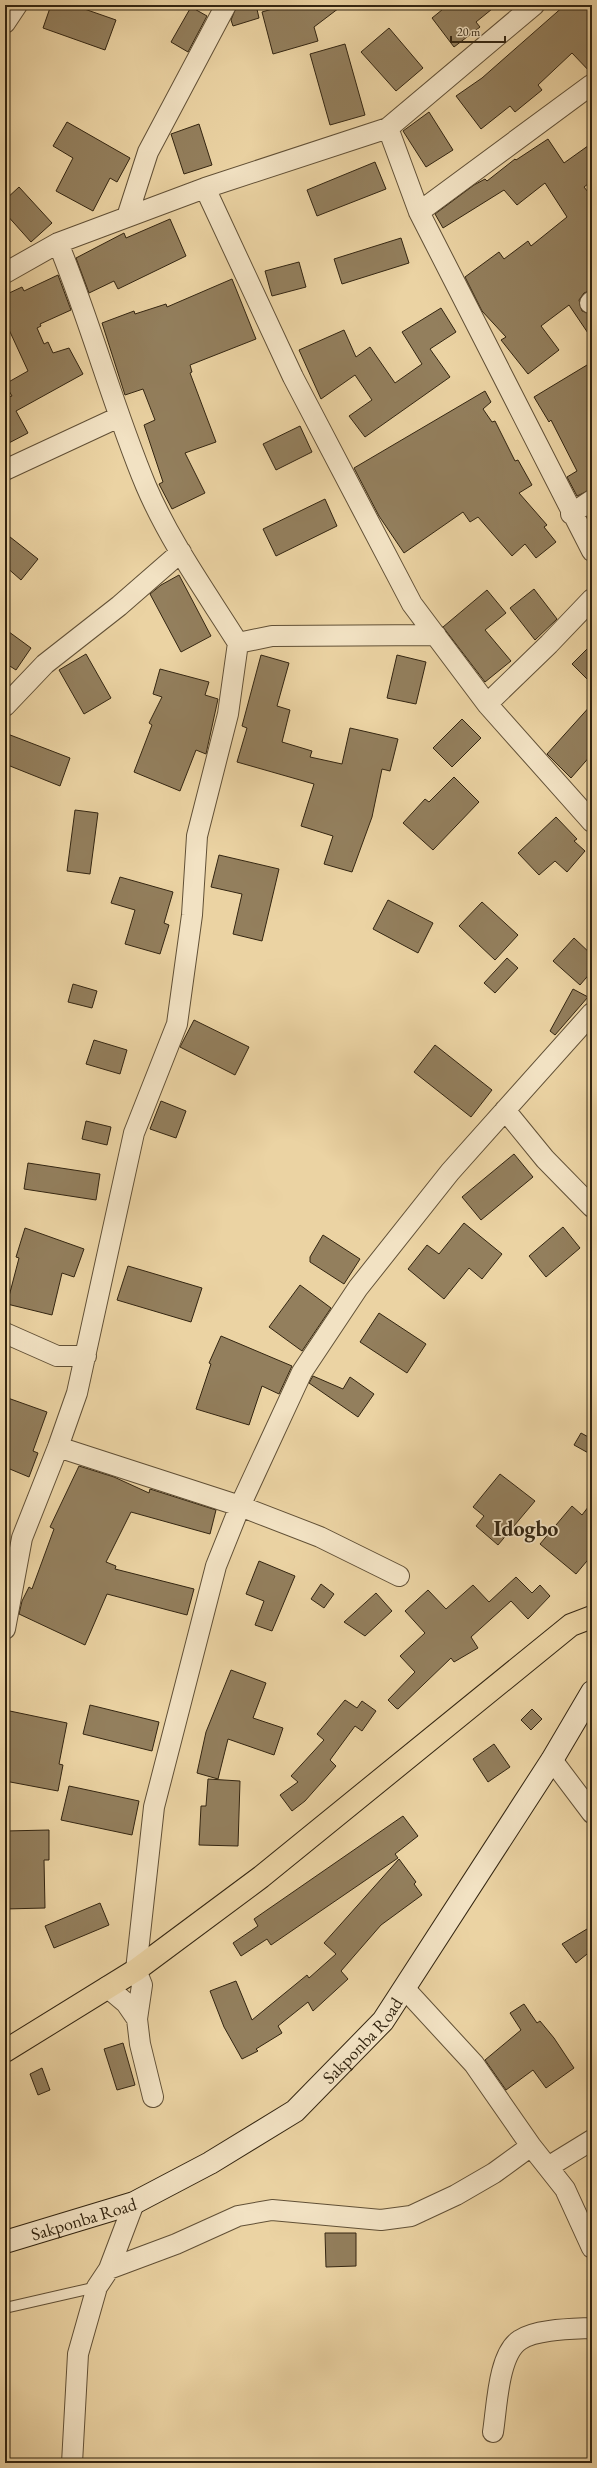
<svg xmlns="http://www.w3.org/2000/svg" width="597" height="2468" font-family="'EB Garamond',serif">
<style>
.building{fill:#937f5d;stroke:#332511}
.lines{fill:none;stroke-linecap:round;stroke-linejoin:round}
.lane-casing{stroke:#615036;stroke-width:12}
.street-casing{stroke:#615036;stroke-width:22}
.secondary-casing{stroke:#332511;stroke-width:24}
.highway-casing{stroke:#332511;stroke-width:24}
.lane{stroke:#f2e2c3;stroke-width:10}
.street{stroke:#f2e2c3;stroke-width:20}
.secondary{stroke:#f2e2c3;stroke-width:22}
.highway{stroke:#ebd3a3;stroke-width:22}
.labels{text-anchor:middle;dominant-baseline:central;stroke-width:3.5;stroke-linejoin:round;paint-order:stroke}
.street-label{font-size:18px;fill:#332511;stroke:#f2e2c3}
.district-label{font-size:22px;font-weight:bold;fill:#332511;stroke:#f2e2c3}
</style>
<rect width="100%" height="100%" fill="#ebd3a3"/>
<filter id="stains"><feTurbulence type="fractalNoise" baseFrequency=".005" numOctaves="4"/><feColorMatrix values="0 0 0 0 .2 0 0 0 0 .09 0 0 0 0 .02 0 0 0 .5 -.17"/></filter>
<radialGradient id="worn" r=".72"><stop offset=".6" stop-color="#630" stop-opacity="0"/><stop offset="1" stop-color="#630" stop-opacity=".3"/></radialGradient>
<path class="building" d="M51,5H73L116,20L105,50L43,28Z
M237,5H256L259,18L233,26L231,20Z
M286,5H343L314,27L318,41L273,54L262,12Z
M448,5H497L476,22L480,27L454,47L432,18Z
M565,5H592V74L572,53L538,85L542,90L515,112L510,106L481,129L456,96L482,78Z
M191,7L207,16L188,52L171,42Z
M389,28L423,68L396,91L361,52Z
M345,44L365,115L330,125L310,54Z
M429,112L453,150L426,167L403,131Z
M67,122L130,158L117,182L110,178L93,211L56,191L73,158L53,146Z
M199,124L212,165L184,174L171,134Z
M548,139L564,163L592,143V181L584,187L592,197V290L584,293L579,300L582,311L592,314V339L569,305L541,326L559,350L528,374L501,340L506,337L482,311L465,277L499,252L504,259L528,241L531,246L567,217L545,183L517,205L504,190L443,228L435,214L474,185L485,179L487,181L515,159L516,160Z
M375,162L386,189L317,216L307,190Z
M19,187L52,223L31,242L5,213V200Z
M170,219L186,256L118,289L114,281L89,293L76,258L124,233L126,238Z
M401,238L409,263L342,284L334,259Z
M299,262L306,287L272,296L265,271Z
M58,275L71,310L40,324L41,326L37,328L44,344L48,342L53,353L69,348L83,374L16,411L28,433L5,445V390L9,397L12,396L5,384L28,371L5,321V295L22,287L24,291Z
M232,279L256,339L190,365L192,372L190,373L216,442L185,453L205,493L172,509L159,484L163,482L144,425L155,420L143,389L125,395L102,323L134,311L135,314L166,304L167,307Z
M441,308L456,332L430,349L450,377L365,437L349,416L372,400L355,375L321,399L299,350L344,330L356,357L370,347L395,383L422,364L402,332Z
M592,362V489L577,496L567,477L577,471L551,420L549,422L534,397Z
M485,391L491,402L483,409L492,422L495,421L515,461L518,460L532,485L519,493L547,525L544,527L556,542L536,558L525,544L512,556L478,517L470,522L463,512L404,553L379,516L354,468Z
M300,426L312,452L276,470L263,444Z
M325,499L337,526L276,556L263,529Z
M5,533L38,559L21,580L5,566Z
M179,575L211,636L181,652L150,594L161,585Z
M534,589L557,619L535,640L510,608Z
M487,590L506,613L485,630L511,661L485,682L443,627Z
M5,629L31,648L16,670L5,663Z
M592,644V684L572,664Z
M86,654L111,698L84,714L59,670Z
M261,655L289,663L277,706L290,710L282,742L312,751L310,757L342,764L350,728L398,739L390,771L382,769L372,817L352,872L324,864L333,836L301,826L314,784L237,762L247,728L242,726Z
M397,655L426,662L416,704L387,698Z
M160,669L209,682L205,695L218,699L206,754L196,750L180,791L134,772L152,725L149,723L162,697L153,694Z
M592,704V754L571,778L547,754Z
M462,719L481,738L452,767L433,748Z
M5,733L70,758L60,786L5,764Z
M454,777L479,802L433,850L403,823L425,799L429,802Z
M75,810L98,813L90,874L67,871Z
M556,817L577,839L574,841L585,851L567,872L555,861L539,875L518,853Z
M219,855L279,869L262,941L233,934L242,894L211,887Z
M120,877L173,892L164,923L169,925L160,954L125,944L135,910L111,903Z
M388,900L433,923L418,953L373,929Z
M482,902L518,935L495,960L459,926Z
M574,938L592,955V971L580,985L553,961Z
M507,958L518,968L495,993L484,983Z
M73,984L97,991L92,1008L68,1002Z
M573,989L588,997L555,1035L550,1031Z
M194,1020L249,1047L235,1075L180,1047Z
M94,1040L127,1050L120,1074L86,1064Z
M435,1045L492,1090L471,1117L414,1072Z
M161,1101L186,1111L176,1138L150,1129Z
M86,1121L111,1127L107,1145L82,1139Z
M514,1154L533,1177L481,1220L462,1197Z
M28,1163L100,1174L96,1200L24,1189Z
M464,1223L502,1254L482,1279L469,1268L444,1299L408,1269L427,1245L439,1254Z
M563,1227L580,1248L546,1277L529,1256Z
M25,1228L84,1249L74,1277L62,1273L52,1315L7,1304L19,1258L16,1257Z
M323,1235L360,1259L344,1284L310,1262V1257Z
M128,1266L202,1288L191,1322L117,1300Z
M300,1285L331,1308L302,1351L269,1327Z
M379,1313L426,1344L407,1373L360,1342Z
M221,1336L292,1366L279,1394L262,1386L249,1425L196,1409L211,1364L209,1363Z
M313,1376L343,1389L350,1377L374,1394L358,1417L309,1383Z
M5,1397L47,1412L33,1451L38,1453L29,1477L5,1467Z
M581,1433L592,1439V1455L574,1445Z
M79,1466L114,1477L149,1493L150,1489L216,1510L210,1534L131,1512L106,1562L116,1566L115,1569L194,1589L187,1615L107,1594L85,1645L19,1614L22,1601L29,1587L32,1589L54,1529L50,1527Z
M500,1474L535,1501L498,1545L476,1526L484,1516L473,1507Z
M592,1502V1555L576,1574L540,1544L572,1506L582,1515Z
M259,1561L295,1576L272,1631L255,1625L264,1601L246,1594Z
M516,1577L532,1593L540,1585L550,1596L528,1619L511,1601L471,1637L478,1648L454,1662L451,1658L398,1709L396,1708L388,1700L415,1672L400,1656L425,1633L405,1611L428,1590L446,1609L473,1585L489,1602Z
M321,1584L334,1594L324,1608L311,1599Z
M376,1593L392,1611L365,1636L344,1622Z
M231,1670L266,1683L253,1718L283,1728L274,1755L228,1739L218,1779L197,1773L206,1732Z
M345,1700L357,1708L362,1701L376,1711L362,1731L355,1726L330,1760L336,1766L305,1801L292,1811L280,1795L298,1782L291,1776L324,1740L317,1734Z
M90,1705L159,1722L152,1751L83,1734Z
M532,1709L542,1719L531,1730L521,1720Z
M5,1710L67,1723L59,1764L63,1765L58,1791L5,1781Z
M494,1744L510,1767L488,1782L473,1759Z
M208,1779L240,1781L238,1846L199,1845L201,1806H206Z
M69,1786L139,1801L132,1835L61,1820Z
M403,1816L418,1836L395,1854L398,1858L271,1945L267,1939L241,1956L233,1943L258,1926L254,1919Z
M49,1830V1860H44L45,1908L5,1909V1831Z
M399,1859L416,1882L414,1884L422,1895L381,1925L341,1971L348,1979L313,2011L308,2002L278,2026L282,2033L256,2049L258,2051L242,2059L224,2027L210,1991L236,1981L252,2020L307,1975L309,1978L336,1954L324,1943Z
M100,1903L109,1925L54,1948L45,1926Z
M592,1926V1950L576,1963L562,1944Z
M524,2004L537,2023L540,2021L554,2038L574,2068L546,2088L533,2070L506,2090L485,2060L521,2030L510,2013Z
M123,2043L135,2085L117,2090L104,2049Z
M42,2068L50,2090L38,2095L30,2074Z
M325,2233H356V2266L326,2267Z"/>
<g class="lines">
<defs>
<path id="lane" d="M5,2308L97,2287"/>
<path id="street" d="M534,5L388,128L419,212L592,551
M5,23L17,5
M205,188L293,377L412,604L487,704L592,822
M419,212L591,85
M127,217L148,152L226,5
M58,243C91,323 113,407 146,486C170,542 206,592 238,643
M5,273L58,243L205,188L388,128
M590,303L592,301
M5,470L119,417
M571,514L592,500
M487,704L549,644L592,599
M5,706L45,664L119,606L181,552
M505,1110L545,1159L592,1207
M5,1333L57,1356H86
M58,1447L240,1506L320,1537L399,1576
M5,1629L22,1538L58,1447L77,1393L134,1133L177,1024L192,915L197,836L228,714L238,643L272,636L436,635
M552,1760L592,1813
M107,1987L126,2003L137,2019
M405,1989L474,2064L531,2146L565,2189L592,2248
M153,2097L140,2044L137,2019L142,1985L136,1970L154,1807L216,1566L240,1506L302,1372L358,1288L450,1172L592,1013
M548,2167L592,2140
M109,2269L176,2244L238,2216L272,2210L381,2220L411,2216L456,2195L494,2173L531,2146
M493,2432C497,2407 498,2354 520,2340C536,2329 573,2329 592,2328
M72,2463L78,2354L97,2287L109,2269L134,2203"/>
<g id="secondary">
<path id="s1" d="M5,2242L134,2203L210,2163L295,2111L383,2021L552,1760L592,1692"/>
</g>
<path id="highway" d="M5,2051L136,1970L261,1877L571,1625L592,1617"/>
</defs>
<use href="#lane" class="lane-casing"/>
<use href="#street" class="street-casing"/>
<use href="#secondary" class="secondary-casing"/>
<use href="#highway" class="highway-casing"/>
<use href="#lane" class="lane"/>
<use href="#street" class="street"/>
<use href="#secondary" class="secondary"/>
<use href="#highway" class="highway"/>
</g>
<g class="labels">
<g class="street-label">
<text stroke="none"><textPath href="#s1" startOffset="418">Sakponba Road</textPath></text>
<text stroke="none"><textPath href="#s1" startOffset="82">Sakponba Road</textPath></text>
</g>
<g class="district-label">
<text x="526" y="1528">Idogbo</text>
</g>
</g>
<rect width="597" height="2468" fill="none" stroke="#ebd3a3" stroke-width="20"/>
<rect x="6" y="6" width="585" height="2456" fill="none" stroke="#332511" stroke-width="2"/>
<rect x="10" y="10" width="577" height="2448" fill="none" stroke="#332511"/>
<path d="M451 36v6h54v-6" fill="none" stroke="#332511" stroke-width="2"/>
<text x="457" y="36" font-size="12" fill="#332511" stroke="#f2e2c3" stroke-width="3" paint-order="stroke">20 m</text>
<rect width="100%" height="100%" filter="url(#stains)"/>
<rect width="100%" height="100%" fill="url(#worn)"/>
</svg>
